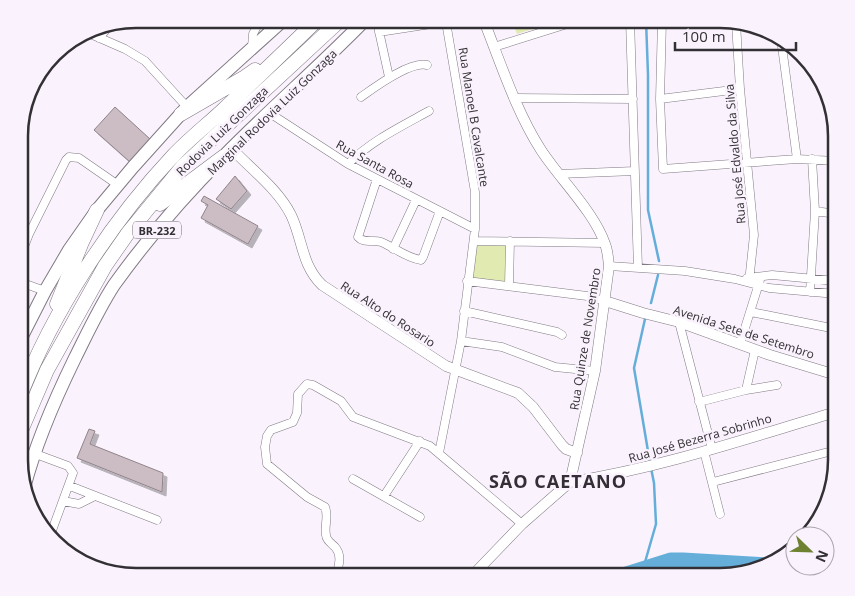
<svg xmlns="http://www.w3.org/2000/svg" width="855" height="596" font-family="'Open Sans',sans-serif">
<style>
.green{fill:#e1eab0}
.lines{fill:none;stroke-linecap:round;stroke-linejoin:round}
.stream{stroke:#65aeda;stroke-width:2.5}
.river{stroke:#65aeda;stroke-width:15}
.building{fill:#cbbdc3;stroke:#908489;filter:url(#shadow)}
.minor-casing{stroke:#807983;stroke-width:9}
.tertiary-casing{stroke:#807983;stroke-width:11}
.primary-casing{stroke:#807983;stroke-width:14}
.trunk-casing{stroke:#807983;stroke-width:15}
.minor{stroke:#fff;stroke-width:8}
.tertiary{stroke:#fff;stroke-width:10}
.primary{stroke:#fff;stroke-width:12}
.trunk{stroke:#fff;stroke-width:14}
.labels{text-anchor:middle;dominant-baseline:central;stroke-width:5;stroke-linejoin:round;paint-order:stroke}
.shield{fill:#faf2fd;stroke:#6f6a71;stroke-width:1}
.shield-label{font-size:11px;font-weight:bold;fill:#333035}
.street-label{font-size:12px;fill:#333035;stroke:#faf2fd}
.district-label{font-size:18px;font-weight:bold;letter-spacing:1px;fill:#342e36;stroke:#faf2fd}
.rim{fill:none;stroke:#333035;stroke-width:2.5}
</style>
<defs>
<filter id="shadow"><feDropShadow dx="4" dy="4" stdDeviation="0" flood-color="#0004"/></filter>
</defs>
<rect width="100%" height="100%" fill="#faf2fd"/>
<path class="green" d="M512,21H556L517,34Z
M475,242L507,243L506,284L470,279Z"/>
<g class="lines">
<path class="stream" d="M646,20L648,75V210L659,261
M651,303L658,275
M645,319L634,368L650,463
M643,569L656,524L654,483L651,468"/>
<path class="river" d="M617,577L671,560H683L770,565"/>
</g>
<path class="building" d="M115,107L150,139L130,162L94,130Z
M235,176L247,191L231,209L216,199Z
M204,196L258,226L248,244L201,218L208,205L201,201Z
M89,429L95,431L90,444L163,473L162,492L77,458Z"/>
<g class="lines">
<defs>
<path id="minor" d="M630,20L638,268
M662,20L660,99L663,169L797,159L836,161
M377,22L389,77
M736,23L740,89L754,235L749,282
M86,32L125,49L145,61L187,107
M379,32L444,22
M99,38L110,25
M781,39L797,159
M494,47L580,20
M252,48L253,34L258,24
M361,97C375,87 410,61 427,65
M515,98L633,99
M660,99L740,89
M268,112L348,164L475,229
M348,164C371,141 400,127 429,111
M559,174L635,171
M377,179L358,237C364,244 373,239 381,242C394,247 406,258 421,260L423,257L440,211
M815,211L836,214
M474,241L605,243
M393,249L416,200
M20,257L29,234L66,160L69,157L79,158L118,185
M609,266L685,271L735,279L769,288L836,294
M747,278L772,275L836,281
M467,281L587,296L605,301
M20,282L45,291
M509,286L510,241
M810,292L815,211L812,159
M464,311L557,332L562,335
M751,312L836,329
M679,322L712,449
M461,341L502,347L555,367L595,371
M740,344L760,280
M746,390L755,350
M699,402L746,390L777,385
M704,451L720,514
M33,453L68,466L73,473L50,536
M439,453L461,341L475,229V192L446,22
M353,479L420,517
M713,482L836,450
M70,486L157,520
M384,496L420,441
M63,501L79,504L95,496
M336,577C338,567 343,556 335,547C331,543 326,540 326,535C324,525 329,517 325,507L307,497L267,464L265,447L267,436L271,430L293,422L297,413L298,394L307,384L313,385L341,401L353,417L430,446L522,524"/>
<path id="tertiary" d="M484,21C501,64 516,111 541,150C559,178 595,213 605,244C608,251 608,259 609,266L595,371L570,482
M231,148C251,169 278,189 291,215C303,240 301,264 322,285L446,366L518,393L533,407L562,445L566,449L577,453
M605,301L643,313L679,322L770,355L836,375
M570,482C660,468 748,438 836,412
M471,577L522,524L570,482"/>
<path id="primary" d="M20,340L45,291L69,250L97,210L133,167L187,107L280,23
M24,488C36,442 54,401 75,358C87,334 99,308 114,285C147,239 184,196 224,156C269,110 318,68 363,22"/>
<path id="trunk" d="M181,114L245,77L255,70
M160,204L223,157
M57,304L82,242L97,210
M20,396C53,311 111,222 173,156C188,140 207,125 223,110C254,81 284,52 314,23
M20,433L47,370L105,266L128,233L183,166L337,23"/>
</defs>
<use href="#minor" class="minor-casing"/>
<use href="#tertiary" class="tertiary-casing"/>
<use href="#primary" class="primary-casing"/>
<use href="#trunk" class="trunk-casing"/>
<use href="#minor" class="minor"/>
<use href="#tertiary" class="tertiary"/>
<use href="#primary" class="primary"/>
<use href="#trunk" class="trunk"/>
</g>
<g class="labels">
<rect class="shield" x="133" y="221.5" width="48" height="17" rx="4"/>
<g class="shield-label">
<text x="157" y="230">BR-232</text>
</g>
<g class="street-label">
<text transform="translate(272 112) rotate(-44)">Marginal Rodovia Luiz Gonzaga</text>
<text transform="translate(474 117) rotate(81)">Rua Manoel B Cavalcante</text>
<text transform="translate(222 131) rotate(-44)">Rodovia Luiz Gonzaga</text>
<text transform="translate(735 154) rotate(-95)">Rua José Edvaldo da Silva</text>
<text transform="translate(375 164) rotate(29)">Rua Santa Rosa</text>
<text transform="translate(388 314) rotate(33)">Rua Alto do Rosario</text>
<text transform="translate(744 332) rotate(18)">Avenida Sete de Setembro</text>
<text transform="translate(585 339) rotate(-81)">Rua Quinze de Novembro</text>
<text transform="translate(700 438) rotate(-16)">Rua José Bezerra Sobrinho</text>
</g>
<g class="district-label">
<text x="558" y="481">SÃO CAETANO</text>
</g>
</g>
<path d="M0 0H855V596H0ZM136 28H720A108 108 0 0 1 828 136V460A108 108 0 0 1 720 568H136A108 108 0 0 1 28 460V136A108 108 0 0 1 136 28Z" fill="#faf2fd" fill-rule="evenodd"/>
<path class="rim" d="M136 28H720A108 108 0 0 1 828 136V460A108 108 0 0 1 720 568H136A108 108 0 0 1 28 460V136A108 108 0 0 1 136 28Z"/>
<g transform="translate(810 551) rotate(113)"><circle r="24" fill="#faf2fd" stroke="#aaa4ad"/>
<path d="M0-4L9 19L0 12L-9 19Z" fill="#6e8232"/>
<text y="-8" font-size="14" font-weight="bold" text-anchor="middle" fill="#333035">N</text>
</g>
<path d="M675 42v8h121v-8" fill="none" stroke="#333035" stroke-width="2.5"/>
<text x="682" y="42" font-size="15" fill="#333035" stroke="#faf2fd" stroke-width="4" paint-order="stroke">100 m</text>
</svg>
